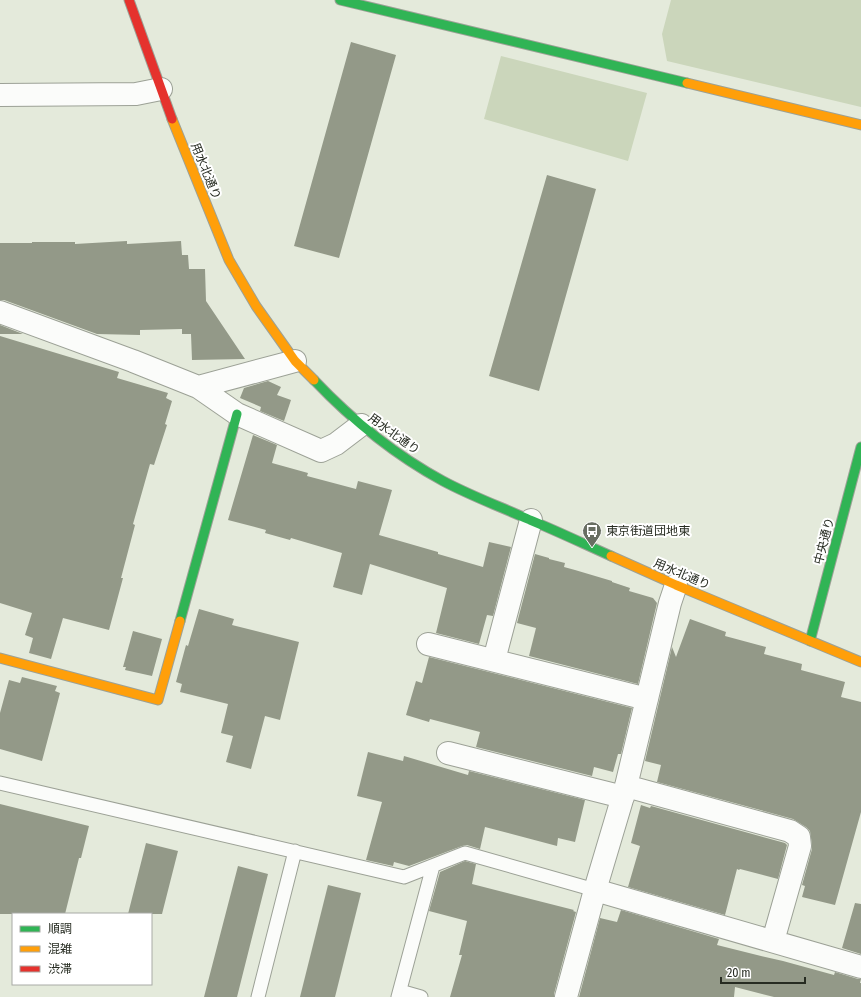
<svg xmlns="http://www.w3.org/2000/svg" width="861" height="997" font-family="'Fira Sans Condensed','Noto Sans JP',sans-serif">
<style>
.green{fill:#cbd6bb}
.building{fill:#939988}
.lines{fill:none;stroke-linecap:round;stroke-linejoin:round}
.lane-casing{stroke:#9ca196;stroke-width:15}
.street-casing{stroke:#9ca196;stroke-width:24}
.fast-casing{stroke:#9ca196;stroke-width:11}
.slow-casing{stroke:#9ca196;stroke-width:11}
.jam-casing{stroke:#9ca196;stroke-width:11}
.lane{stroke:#fbfcfa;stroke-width:13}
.street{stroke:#fbfcfa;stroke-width:22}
.fast{stroke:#30b455;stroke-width:9}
.slow{stroke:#ff9f0a;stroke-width:9}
.jam{stroke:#e5322d;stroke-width:9}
.labels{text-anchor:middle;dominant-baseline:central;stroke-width:4;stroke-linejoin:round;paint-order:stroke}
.street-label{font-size:12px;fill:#262b21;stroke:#fff}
.poi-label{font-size:12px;fill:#262b21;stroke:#fff;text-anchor:start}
</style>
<rect width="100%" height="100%" fill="#e4eadb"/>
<path class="green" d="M671,0H861V107L667,61L662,34Z
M501,56L647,93L628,161L484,119Z"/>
<path class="building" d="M351,42L396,55L339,258L294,246Z
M547,175L596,189L539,391L489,376Z
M127,241V244L181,241L182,255H188L189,269H205L206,301L245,359L192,360L191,334H182V329L140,330V335L97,334L4,300H0V243H32V242H75V244Z
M0,325L23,334H0Z
M0,336L119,372L117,378L168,393L166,398L172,401L165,424L167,425L154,465L150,464L133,524L135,525L121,578H123L109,630L63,618L51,659L29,653L33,638L25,635L32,613L0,603Z
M268,381L281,387L277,395L291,400L284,421L260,411L261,407L240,398L244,388Z
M253,435L277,445L272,463L308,473L307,476L356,489L358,481L392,490L379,535L438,552V554L483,567L489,542L511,547L493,616L487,615L479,644L436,633L447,588L370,564L362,595L333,587L342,553L291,538L290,540L265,533L266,530L228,520Z
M535,554L549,558V559L565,563L564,567L575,570L612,581V582L630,588L629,591L653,598L657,603L638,684L529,656L536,628L517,623Z
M199,609L234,619L232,625L299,642L280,720L265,716L251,769L226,762L233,736L221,733L228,704L180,692L182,684L176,682L186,645L188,646Z
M690,619L726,632L725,636L766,647L764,654L802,664L801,670L845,682L841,697L861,702V812L835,905L802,897L805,886L802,885L812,849V845L810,831L806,827L793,819L657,782L661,765L645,761L672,647L676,657Z
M133,631L162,639L152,676L125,670L126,667H123Z
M429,657L632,708L621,754H618L613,772L594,767L592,776L476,747L480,732L430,719L429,722L406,715L416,681L422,683Z
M22,677L57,686L55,691L60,693L42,761L0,749V713L9,680L20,683Z
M368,752L403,761L404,756L468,775L469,771L585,800L575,842L558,838L557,846L485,827L480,849L467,845L462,846L409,866L394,862L393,866L366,860L382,802L357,796Z
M0,804L89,826L81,858H79L65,914H0Z
M641,805L650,808L651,806L785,843L787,845L778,879L740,869L739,870L737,869L725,915L628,887L640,846L631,843Z
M146,843L178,851L162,914H128Z
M465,861L476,864L472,884L574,910L573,911L576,912L554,994V997H450L462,955H459L467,921L429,911L440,872Z
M238,866L268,874L237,997H204Z
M328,885L361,893L335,997H300Z
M855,903L861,904V954L842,948Z
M621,910L719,939L717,945L761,956L783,961L834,975L835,972L858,979H861L860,983H861V997H774L735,987L734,997H579L600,918L617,922Z"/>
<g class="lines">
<defs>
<path id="lane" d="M0,783L404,877L465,853L595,890
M400,991L421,997
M258,997L295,851
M398,997L433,866"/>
<path id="street" d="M0,95L136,94L161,89
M0,312L133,361L198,387L237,414L321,451L336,444L361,425
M198,387L295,361
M428,644L647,699
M494,660L531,520
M448,753L623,797
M626,786L790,831L799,837L800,846L773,941
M595,890L861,967
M566,997L595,890L626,786L670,603L676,585"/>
<path id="fast" d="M340,0L687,83
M314,380C352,420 395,455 443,481C471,496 501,507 530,520C557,531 584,544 611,556
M180,621L237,414
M810,641L861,447"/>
<path id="slow" d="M687,83L861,125
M172,119L229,260L256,306L295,361L314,380
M611,556L676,585L861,662
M0,658L158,700L180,621"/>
<path id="jam" d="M129,0L172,119"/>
</defs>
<use href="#lane" class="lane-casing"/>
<use href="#street" class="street-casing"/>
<use href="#fast" class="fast-casing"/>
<use href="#slow" class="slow-casing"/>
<use href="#jam" class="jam-casing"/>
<use href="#lane" class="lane"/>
<use href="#street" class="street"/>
<use href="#fast" class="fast"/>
<use href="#slow" class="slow"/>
<use href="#jam" class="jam"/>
</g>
<defs>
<symbol id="bus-pin" viewBox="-11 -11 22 30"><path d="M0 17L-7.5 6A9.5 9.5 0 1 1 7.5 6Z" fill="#686e62" stroke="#fff"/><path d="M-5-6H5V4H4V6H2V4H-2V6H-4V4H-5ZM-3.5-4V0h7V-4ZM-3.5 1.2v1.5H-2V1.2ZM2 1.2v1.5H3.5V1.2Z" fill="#fff"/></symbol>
</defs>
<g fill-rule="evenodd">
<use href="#bus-pin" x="581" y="520" width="22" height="30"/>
</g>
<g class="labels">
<g class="street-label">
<text transform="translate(206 171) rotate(68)">用水北通り</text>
<text transform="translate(394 434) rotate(36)">用水北通り</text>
<text transform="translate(824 541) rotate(-75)">中央通り</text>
<text transform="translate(682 574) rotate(23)">用水北通り</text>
</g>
<g class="poi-label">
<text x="606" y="531">東京街道団地東</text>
</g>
</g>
<rect x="12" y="913" width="140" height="72" fill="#ffffff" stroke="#a8aaa6"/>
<rect x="20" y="926" width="20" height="6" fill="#30b455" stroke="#a8aaa6"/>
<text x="48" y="933" font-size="12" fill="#262b21">順調</text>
<rect x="20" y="946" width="20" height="6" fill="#ff9f0a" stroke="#a8aaa6"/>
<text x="48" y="953" font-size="12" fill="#262b21">混雑</text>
<rect x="20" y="966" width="20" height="6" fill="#e5322d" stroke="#a8aaa6"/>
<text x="48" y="973" font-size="12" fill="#262b21">渋滞</text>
<path d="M721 977v6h84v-6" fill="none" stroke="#262b21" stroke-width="2"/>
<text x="727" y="977" font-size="12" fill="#262b21" stroke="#ffffff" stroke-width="3" paint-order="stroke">20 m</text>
</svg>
